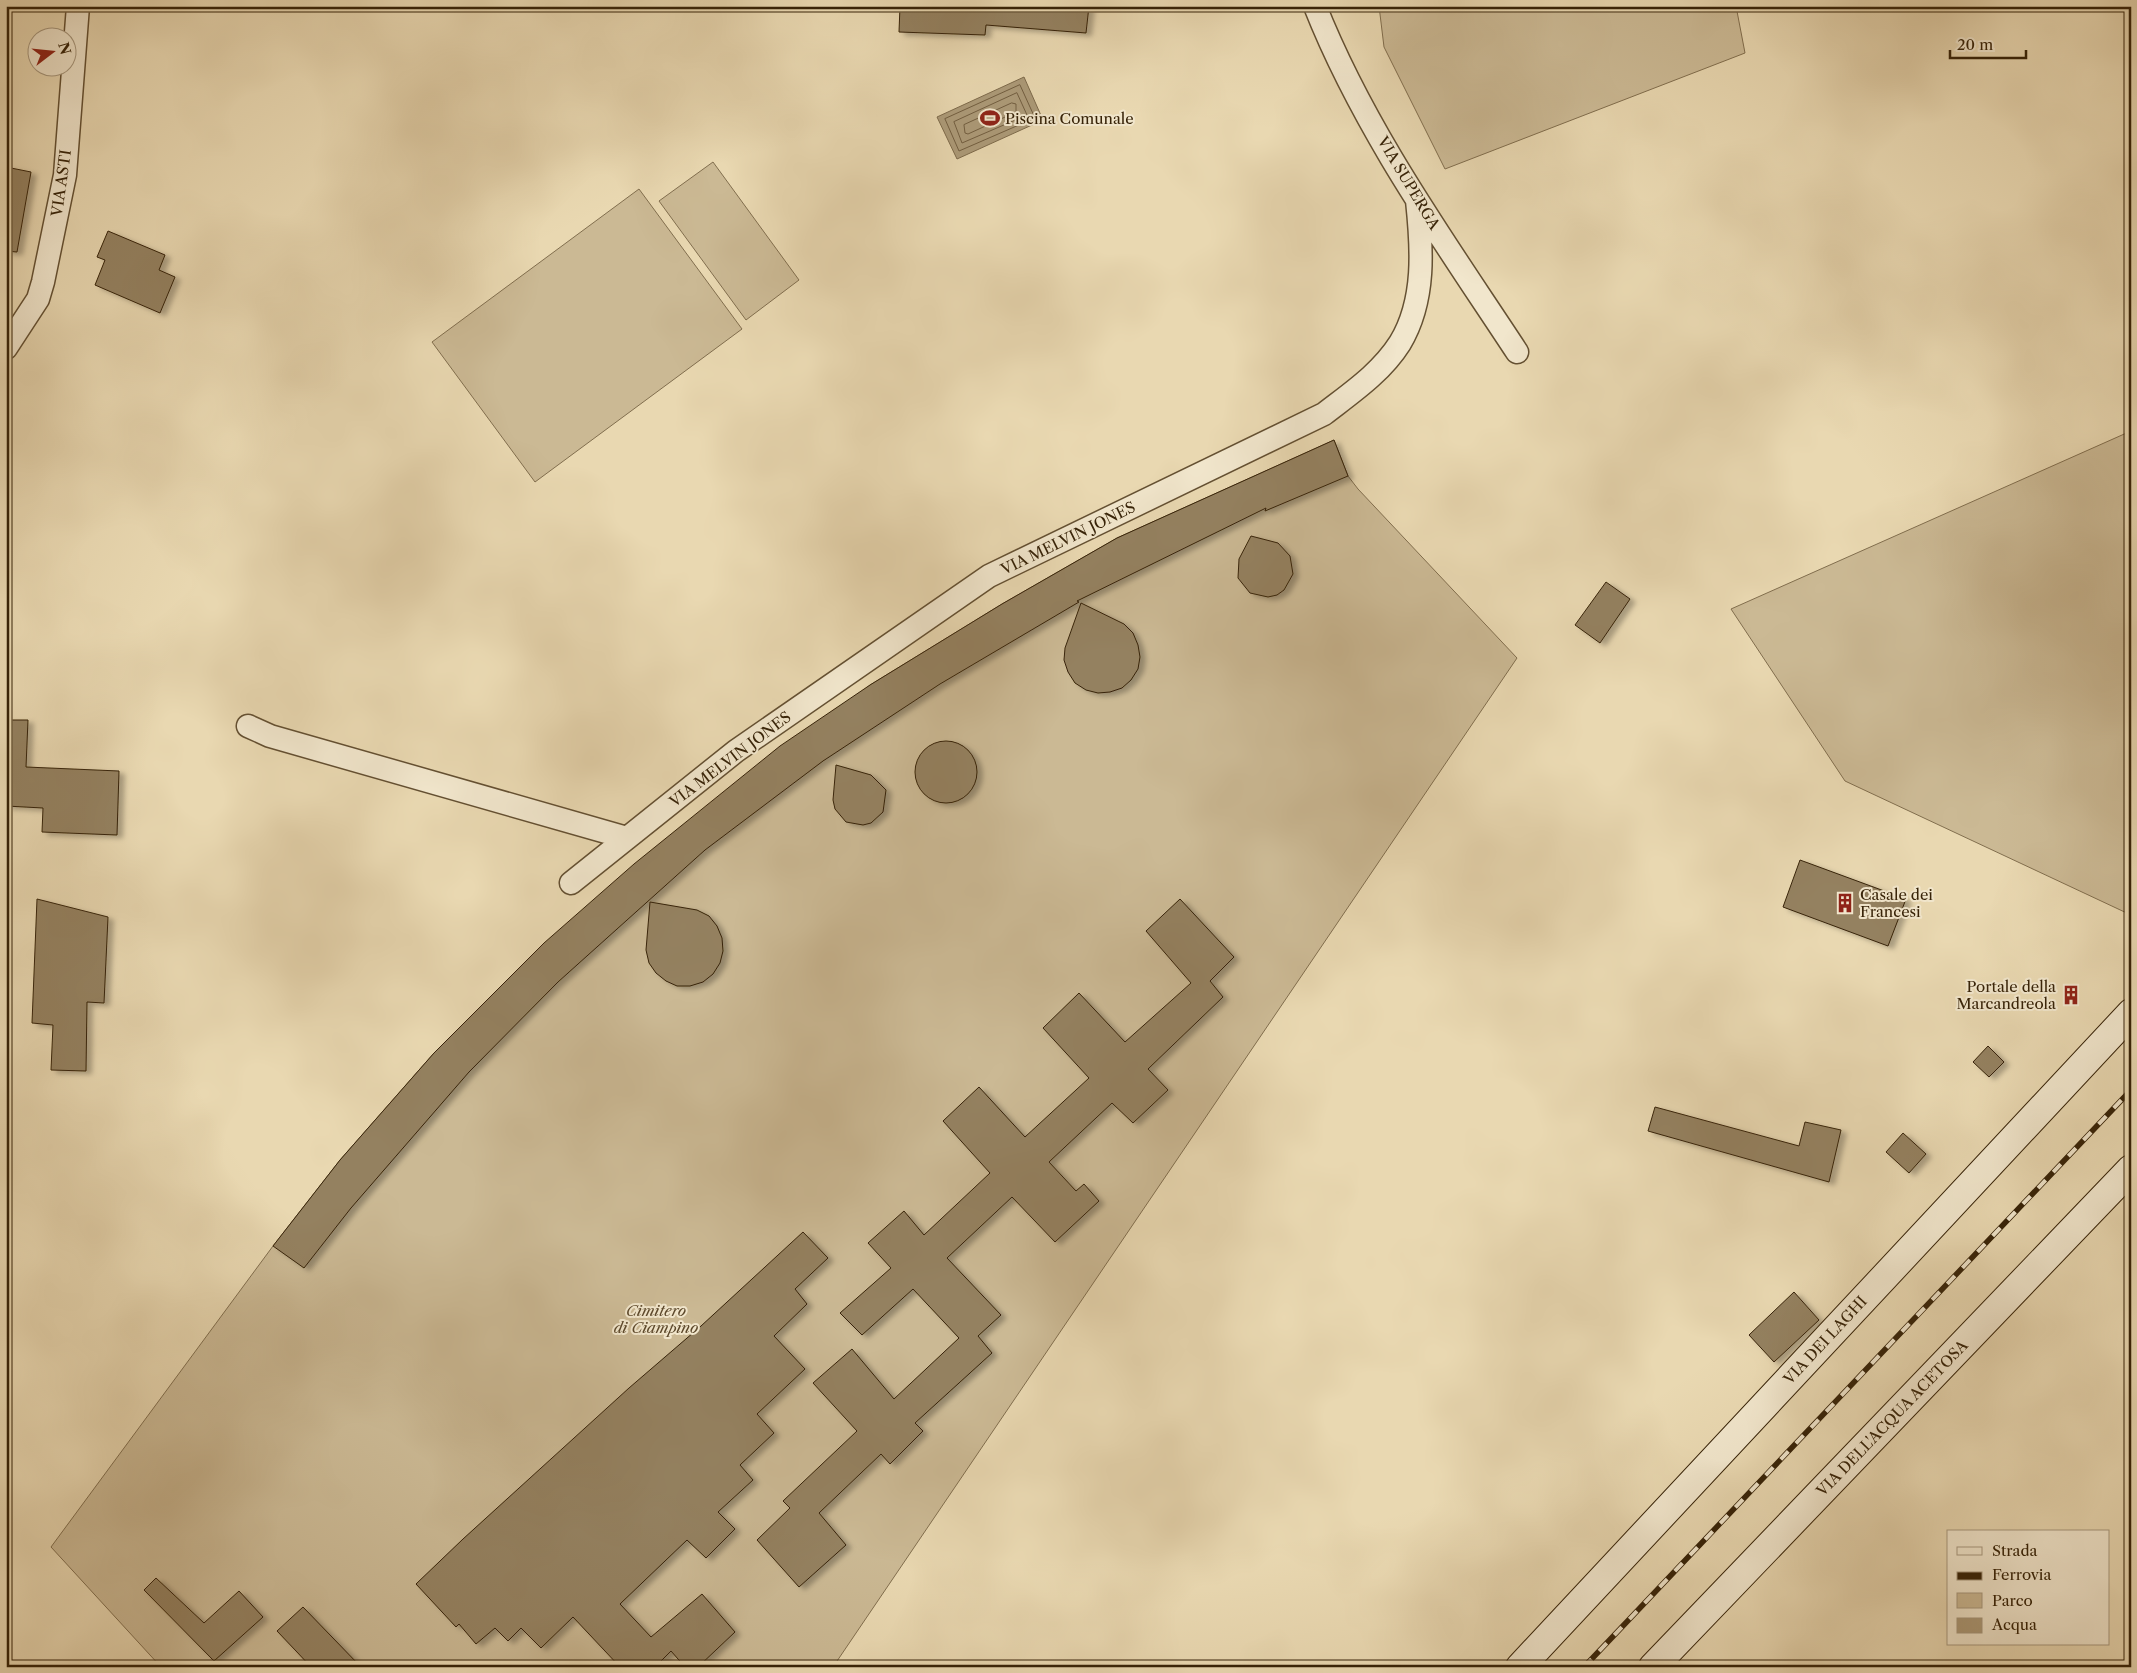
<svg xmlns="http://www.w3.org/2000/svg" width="2137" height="1673" font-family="'Libre Caslon Text',serif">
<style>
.green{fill:#cbb994;stroke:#816e4e}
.water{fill:#ac9a78;stroke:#7d6a4b}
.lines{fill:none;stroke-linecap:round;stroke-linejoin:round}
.shore{stroke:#725e40;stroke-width:1}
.building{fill:#948160;stroke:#372308;filter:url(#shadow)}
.street-casing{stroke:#645032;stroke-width:25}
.secondary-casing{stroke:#372308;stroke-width:30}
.street{stroke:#f1e6cc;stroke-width:22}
.secondary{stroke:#f1e6cc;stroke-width:28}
.rail-casing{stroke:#372308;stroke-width:5.5}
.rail{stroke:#f1e6cc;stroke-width:4;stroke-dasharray:11;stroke-linecap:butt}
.labels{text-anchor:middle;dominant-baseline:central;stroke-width:4;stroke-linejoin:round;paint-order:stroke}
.poi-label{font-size:15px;fill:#372308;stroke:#f1e6cc;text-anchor:start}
.street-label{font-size:15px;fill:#372308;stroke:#f1e6cc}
.park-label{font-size:15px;font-style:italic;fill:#5c482b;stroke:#f1e6cc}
</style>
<defs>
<filter id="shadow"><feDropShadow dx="5.5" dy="3" stdDeviation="2.5" flood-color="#0004"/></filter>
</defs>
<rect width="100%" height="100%" fill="#e9d8b1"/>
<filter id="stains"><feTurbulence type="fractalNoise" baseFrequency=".004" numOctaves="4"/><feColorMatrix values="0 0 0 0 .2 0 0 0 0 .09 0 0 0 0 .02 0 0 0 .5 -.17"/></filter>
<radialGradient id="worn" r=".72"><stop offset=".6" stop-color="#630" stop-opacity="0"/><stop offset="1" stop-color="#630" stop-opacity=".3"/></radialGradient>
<path class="green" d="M1379,6H1736L1745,53L1445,169L1384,47Z
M713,162L799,280L746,320L659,201Z
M639,189L742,329L535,482L432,342Z
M2131,431V915L1845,781L1731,609Z
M1334,440L1348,476L1358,489L1517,658L833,1667H161L51,1547L273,1246L340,1160L434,1053L870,685L1002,604L1117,538Z"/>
<path class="water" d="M1024,77L1043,120L957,159L937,117Z"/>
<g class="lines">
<path class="shore" d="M1020,85L1035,118L959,151L945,119Z
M1017,93L1027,115L962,143L954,122Z
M1012,103L1016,104V112L968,134L965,133L964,125Z"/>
</g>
<path class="building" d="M900,6H1089L1086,33L986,25L985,35L899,32Z
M6,167L31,172L17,252L6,251Z
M108,231L165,255L159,270L175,277L160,313L95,285L105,260L97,257Z
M1334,440L1348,476L1265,511L1266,508L1077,601L1079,602L940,684L823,761L705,850L558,982L469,1072L351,1208L304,1268L273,1246L340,1160L434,1053L544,943L634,864L780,746L870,685L1002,604L1117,538Z
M1251,536L1278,543L1290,556L1293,574L1284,590L1277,595L1268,597L1250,593L1238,578L1239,559Z
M1606,582L1630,599L1600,643L1575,625Z
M1081,603L1124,624L1133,633L1138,645L1140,657L1138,669L1131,680L1122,688L1110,692L1098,693L1086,690L1075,683L1068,672L1064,660L1065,648Z
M6,720H28L26,767L119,771L117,835L42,832L43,808L6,806Z
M915 772a31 31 0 1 1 62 0a31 31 0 1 1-62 0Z
M836,765L871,775L886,790L883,812L871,823L863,825L846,822L835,809L833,800Z
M1800,860L1906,899L1888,946L1783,907Z
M37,899L108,917L104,1003L87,1002L86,1071L51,1070L53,1025L32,1023Z
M1180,899L1234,957L1210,981L1223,997L1148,1069L1168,1090L1133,1123L1112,1103L1049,1162L1076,1191L1084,1184L1099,1201L1055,1242L1012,1197L947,1258L1001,1315L978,1336L992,1353L915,1423L923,1431L890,1464L881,1454L819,1513L846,1545L799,1587L757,1540L790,1508L783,1501L857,1431L813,1383L852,1349L894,1399L959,1338L913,1289L862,1335L840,1313L891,1268L868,1243L904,1211L924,1235L990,1173L943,1121L979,1087L1025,1137L1089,1078L1043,1028L1079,993L1125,1042L1191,983L1146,931Z
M650,902L697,910L709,916L717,926L722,938L723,951L720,963L713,974L703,982L690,986H677L666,981L656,973L649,963L646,950Z
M1988,1046L2004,1062L1989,1077L1973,1062Z
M1655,1107L1799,1146L1805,1122L1841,1130L1829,1182L1648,1131Z
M1903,1133L1926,1154L1909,1173L1886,1152Z
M803,1232L828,1258L795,1289L807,1304L774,1336L805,1369L757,1414L774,1433L740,1465L753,1480L718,1512L735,1529L706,1558L687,1540L620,1604L651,1637L702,1594L735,1632L698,1667H685L671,1651L655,1667H620L573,1617L541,1648L521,1628L508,1641L495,1628L476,1644L459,1624L456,1627L416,1584L463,1539L629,1388L701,1326Z
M1794,1292L1819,1320L1774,1362L1749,1335Z
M156,1578L204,1623L239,1591L263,1617L214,1661L144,1590Z
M303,1607L361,1667H311L296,1651L277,1631Z"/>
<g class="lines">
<defs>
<path id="street" d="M1315,6C1364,130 1444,241 1517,352
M6,348L38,299L43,282L65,175L78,6
M248,726L270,736L627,838
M571,883L736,751L989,576L1324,414C1351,393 1381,373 1400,343C1426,300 1422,247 1417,200"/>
<path id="secondary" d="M1520,1667L2131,1013
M1653,1667L2131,1169"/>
</defs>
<use href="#street" class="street-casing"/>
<use href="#secondary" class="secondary-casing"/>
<use href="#street" class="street"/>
<use href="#secondary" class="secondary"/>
<defs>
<path id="rail" d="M1584,1667L2131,1090"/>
</defs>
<use href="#rail" class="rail-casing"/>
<use href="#rail" class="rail"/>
</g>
<defs>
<symbol id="stadium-bare" viewBox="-9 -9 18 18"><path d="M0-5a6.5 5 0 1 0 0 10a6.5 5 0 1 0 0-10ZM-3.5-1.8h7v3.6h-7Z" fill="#8f2418" stroke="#f1e6cc" stroke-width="2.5" paint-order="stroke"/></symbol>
<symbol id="building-bare" viewBox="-9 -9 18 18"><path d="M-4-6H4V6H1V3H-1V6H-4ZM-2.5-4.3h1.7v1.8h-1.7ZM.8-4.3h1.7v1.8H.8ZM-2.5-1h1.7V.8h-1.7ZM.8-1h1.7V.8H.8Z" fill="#8f2418" stroke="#f1e6cc" stroke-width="2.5" paint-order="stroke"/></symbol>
</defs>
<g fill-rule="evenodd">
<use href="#stadium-bare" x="976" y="104" width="28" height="28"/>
<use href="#building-bare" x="1831" y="889" width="28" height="28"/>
<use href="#building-bare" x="2057" y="981" width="28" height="28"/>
</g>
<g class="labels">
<g class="poi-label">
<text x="1005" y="118">Piscina Comunale</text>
<text x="1860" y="894">Casale dei<tspan x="1860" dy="17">Francesi</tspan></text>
<text x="2056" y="986" text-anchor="end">Portale della<tspan x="2056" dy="17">Marcandreola</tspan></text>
</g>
<g class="street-label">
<text transform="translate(61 183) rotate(-82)">VIA ASTI</text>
<text transform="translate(1409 183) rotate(59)">VIA SUPERGA</text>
<text transform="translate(1068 538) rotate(-26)">VIA MELVIN JONES</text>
<text transform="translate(730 759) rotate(-37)">VIA MELVIN JONES</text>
<text transform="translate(1825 1340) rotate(-47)">VIA DEI LAGHI</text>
<text transform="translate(1892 1418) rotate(-46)">VIA DELL'ACQUA ACETOSA</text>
</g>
<g class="park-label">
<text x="656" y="1310">Cimitero<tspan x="656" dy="17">di Ciampino</tspan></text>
</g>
</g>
<rect width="2137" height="1673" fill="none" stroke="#e9d8b1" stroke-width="25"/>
<rect x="8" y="8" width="2122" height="1658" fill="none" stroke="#372308" stroke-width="2.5"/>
<rect x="12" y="12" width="2112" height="1648" fill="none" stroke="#372308"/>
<rect x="1947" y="1530" width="162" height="115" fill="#f1e6cc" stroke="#a7987e"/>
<rect x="1957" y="1547" width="25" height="8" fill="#f1e6cc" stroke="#a7987e"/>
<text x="1992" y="1556" font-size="15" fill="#372308">Strada</text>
<rect x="1957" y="1572" width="25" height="8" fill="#372308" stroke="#a7987e"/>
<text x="1992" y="1580" font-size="15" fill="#372308">Ferrovia</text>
<rect x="1957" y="1593" width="25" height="15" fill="#cbb994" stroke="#a7987e"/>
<text x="1992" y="1606" font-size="15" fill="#372308">Parco</text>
<rect x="1957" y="1618" width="25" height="15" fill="#ac9a78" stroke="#a7987e"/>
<text x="1992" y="1630" font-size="15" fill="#372308">Acqua</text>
<g transform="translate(52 52) rotate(74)"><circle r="24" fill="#f1e6cc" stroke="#a7987e"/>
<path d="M0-4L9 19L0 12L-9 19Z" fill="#8f2418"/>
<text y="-8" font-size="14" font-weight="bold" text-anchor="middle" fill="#372308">N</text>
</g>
<path d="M1950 50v8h76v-8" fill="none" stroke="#372308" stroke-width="2.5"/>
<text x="1957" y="50" font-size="15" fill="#372308" stroke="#f1e6cc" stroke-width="4" paint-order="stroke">20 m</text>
<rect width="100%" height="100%" filter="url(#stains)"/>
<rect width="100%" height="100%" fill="url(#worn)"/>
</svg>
